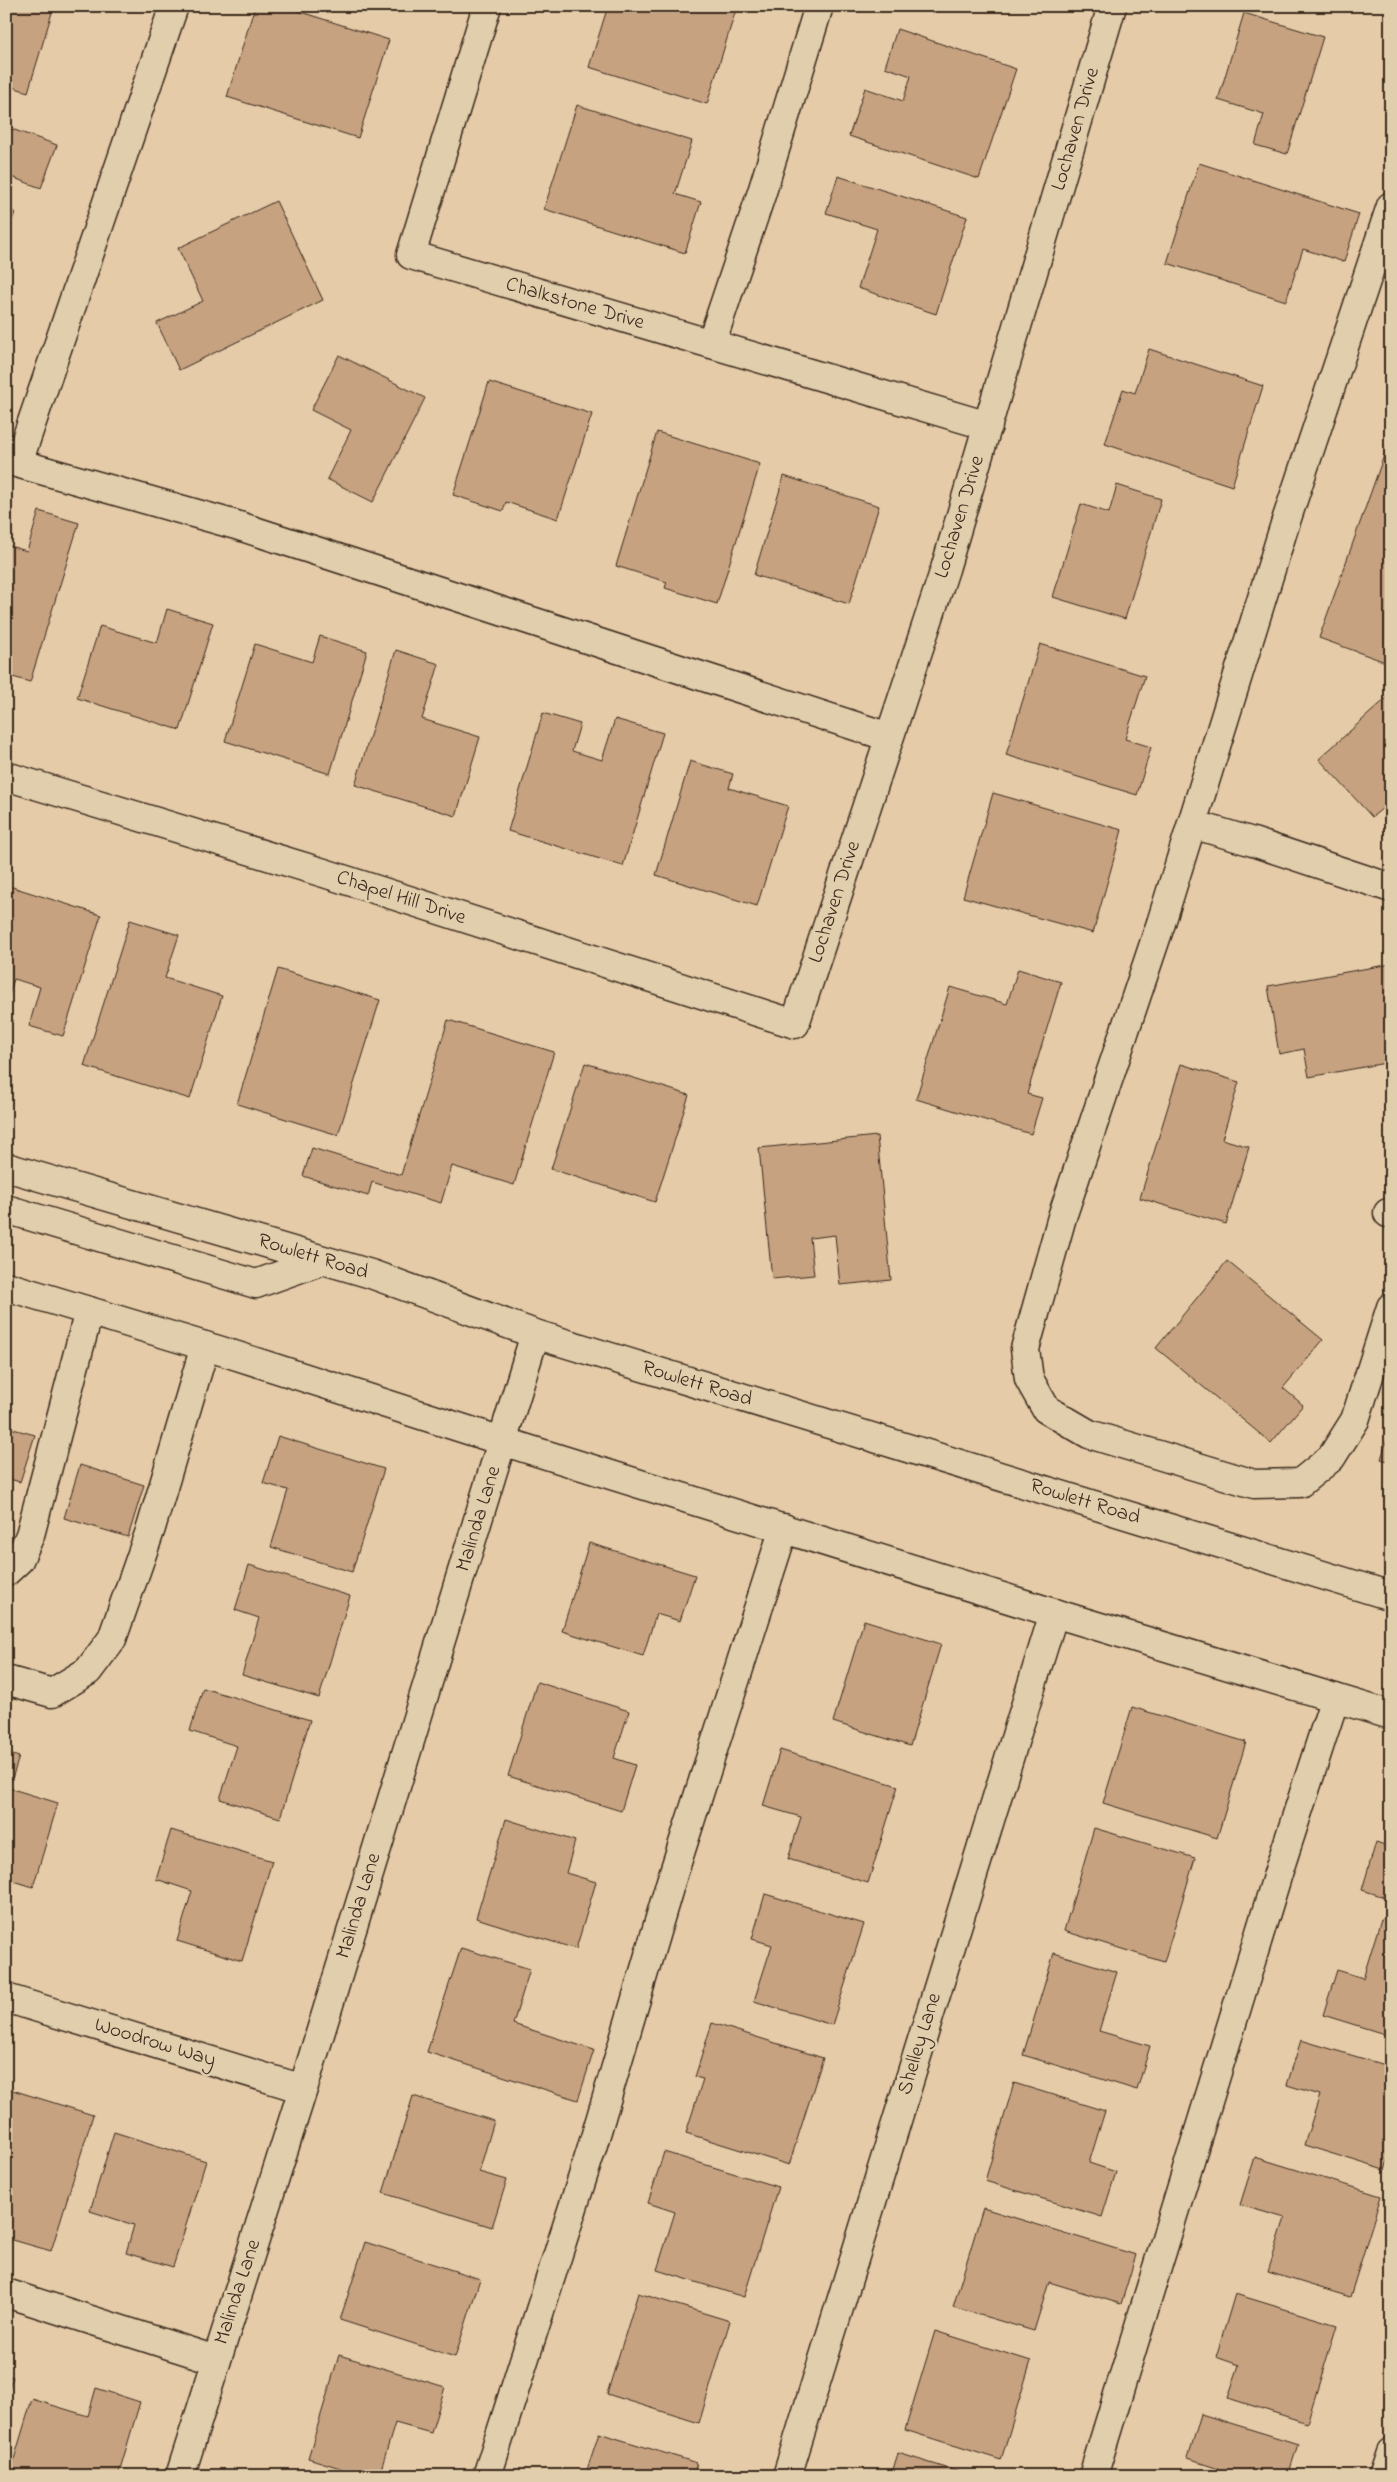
<svg xmlns="http://www.w3.org/2000/svg" width="1397" height="2482" font-family="'Indie Flower',sans-serif">
<style>
.building{fill:#c6a280;stroke:#3b2a1e}
.lines{fill:none;stroke-linecap:round;stroke-linejoin:round}
.minor-casing{stroke:#3b2a1e;stroke-width:31}
.major-casing{stroke:#3b2a1e;stroke-width:31}
.minor{stroke:#e1ceac;stroke-width:28}
.major{stroke:#e1ceac;stroke-width:28}
.labels{text-anchor:middle;dominant-baseline:central;stroke-width:5;stroke-linejoin:round;paint-order:stroke}
.street-label{font-size:21px;fill:#3b2a1e;stroke:#e1ceac}
</style>
<rect width="100%" height="100%" fill="#e5cba7"/>
<filter id="ink" filterUnits="userSpaceOnUse"><feTurbulence type="fractalNoise" baseFrequency=".02" numOctaves="2"/><feDisplacementMap in="SourceGraphic" scale="10" xChannelSelector="R" yChannelSelector="G"/><feConvolveMatrix kernelMatrix="1 2 1 2 8 2 1 2 1" color-interpolation-filters="sRGB"/></filter>
<g filter="url(#ink)">
<path class="building" d="M6,6H54L28,92L6,85Z
M255,6H282L389,40L358,138L227,97Z
M608,6H737L707,104L589,67Z
M1244,13L1323,37L1287,154L1255,145L1264,114L1218,100Z
M897,29L1016,69L979,179L849,136L865,88L903,101L911,76L885,67Z
M577,105L692,141L675,194L701,202L685,253L544,209Z
M6,127L57,145L41,188L6,175Z
M1199,163L1359,214L1344,262L1303,249L1286,301L1167,263Z
M838,176L967,217L936,314L858,288L877,229L826,213Z
M276,201L323,300L179,370L157,323L203,301L178,248Z
M6,209L15,212L6,238Z
M1149,349L1263,386L1232,486L1105,444L1123,389L1135,393Z
M339,355L425,398L373,502L327,479L351,430L311,410Z
M489,382L592,414L558,519L506,502L503,511L453,495Z
M657,432L760,464L717,604L665,588L667,582L616,566Z
M1387,447L1391,448V664L1319,638Z
M784,476L879,506L849,604L754,575Z
M1117,485L1161,499L1125,619L1053,597L1081,504L1109,513Z
M39,511L79,523L30,682L6,675V545L27,551Z
M167,609L213,623L180,730L77,698L100,626L157,643Z
M320,636L367,651L330,774L225,741L255,644L312,662Z
M1040,644L1145,676L1125,739L1151,747L1137,795L1006,755Z
M396,650L439,664L422,719L480,737L456,816L355,785Z
M1391,694V805L1389,803L1372,817L1319,759Z
M543,713L580,724L572,751L602,760L615,719L663,733L623,866L508,831Z
M690,761L733,774L729,788L788,806L757,906L656,875Z
M993,793L1122,830L1093,933L963,897Z
M6,885L101,915L63,1036L29,1026L40,987L14,979L6,1004Z
M130,920L179,935L165,978L222,996L190,1099L84,1066Z
M1391,964V1062L1309,1077L1304,1049L1279,1054L1268,986Z
M278,969L380,1000L338,1135L237,1104Z
M1018,969L1061,982L1027,1094L1042,1098L1031,1134L916,1099L950,987L1007,1004Z
M448,1020L554,1052L514,1185L452,1166L441,1203L372,1182L368,1196L303,1176L312,1148L401,1175Z
M585,1063L689,1095L655,1202L551,1169Z
M1181,1064L1239,1082L1222,1139L1249,1147L1226,1224L1140,1198Z
M877,1136L891,1280L840,1285L835,1235L810,1238L814,1275L772,1279L759,1148Z
M1227,1261L1323,1340L1283,1388L1303,1405L1271,1443L1156,1348Z
M6,1427L35,1435L20,1482L6,1478Z
M1391,1427V1462L1381,1459Z
M278,1436L384,1469L352,1572L271,1547L288,1490L263,1483Z
M80,1465L144,1485L128,1537L64,1518Z
M589,1543L695,1575L680,1621L656,1614L643,1656L562,1631Z
M249,1565L350,1596L319,1698L242,1675L259,1618L235,1610Z
M864,1620L941,1644L910,1746L833,1722Z
M537,1682L629,1711L614,1758L635,1765L621,1811L508,1776Z
M203,1688L310,1720L280,1818L220,1799L237,1746L190,1731Z
M1132,1707L1246,1742L1217,1838L1103,1803Z
M780,1750L898,1786L868,1883L788,1859L801,1817L763,1806Z
M6,1753L19,1757L9,1788L58,1803L33,1887L6,1879Z
M506,1819L575,1841L566,1873L596,1882L576,1949L476,1918Z
M1094,1828L1195,1858L1164,1962L1064,1931Z
M171,1830L272,1861L242,1961L177,1941L192,1891L156,1879Z
M1376,1842L1391,1847V1899L1362,1890Z
M765,1894L864,1924L832,2025L754,2001L772,1945L752,1939Z
M1381,1919L1391,1922V2036L1323,2015L1337,1970L1363,1978Z
M461,1948L530,1969L513,2024L594,2050L578,2100L427,2052Z
M1054,1953L1117,1972L1099,2031L1150,2046L1137,2090L1023,2055Z
M712,2023L823,2058L789,2165L686,2133L703,2079L695,2077Z
M1301,2040L1391,2067V2150L1385,2170L1304,2145L1320,2095L1287,2085Z
M1014,2083L1105,2111L1089,2163L1116,2172L1102,2217L985,2181Z
M6,2088L93,2115L51,2251L6,2238V2210L13,2188L6,2186Z
M413,2096L494,2121L479,2172L507,2180L492,2227L383,2193Z
M114,2132L206,2161L173,2267L126,2253L134,2225L90,2211Z
M664,2152L778,2187L744,2297L657,2270L675,2212L648,2203Z
M1255,2157L1381,2196L1350,2297L1268,2272L1285,2218L1240,2205Z
M983,2208L1136,2255L1121,2304L1049,2282L1034,2331L953,2307Z
M365,2242L480,2279L455,2357L340,2320Z
M638,2293L730,2321L699,2423L607,2394Z
M1235,2294L1337,2325L1307,2423L1228,2398L1239,2365L1216,2357Z
M935,2331L1031,2361L1001,2460L905,2430Z
M339,2355L445,2387L431,2433L395,2423L379,2476H366L308,2458Z
M6,2375L13,2377L6,2397Z
M96,2388L140,2402L118,2476H9L32,2399L88,2416Z
M1201,2414L1298,2444L1288,2476H1217L1219,2468L1188,2458Z
M599,2433L697,2463L693,2476H585Z
M898,2453L972,2476H891Z"/>
<g class="lines">
<defs>
<path id="minor" d="M487,6L411,255L988,426
M1391,206L1285,524L1161,923L1062,1217L1025,1349L1029,1379L1046,1409L1089,1434L1254,1484L1300,1483L1331,1458L1355,1420L1391,1307
M711,344L762,192L819,6
M6,460L236,525L889,737
M18,463L174,6
M6,776L324,873L795,1024L945,569L1112,6
M1192,824L1253,842L1391,888
M1388,1213H1391
M6,1572L19,1560L30,1535L89,1311
M6,1680L52,1693L88,1671L112,1639L151,1528L205,1346
M6,1998L303,2089
M6,2293L216,2360
M180,2476L303,2089L535,1334
M487,2476L591,2151L671,1881L784,1528
M787,2476L1054,1613
M1093,2476L1280,1867L1335,1698
M1383,2476L1391,2452"/>
<path id="major" d="M6,1167L371,1274L535,1334L1391,1596
M6,1209L256,1284L323,1260
M6,1286L228,1353L502,1441L1054,1613L1391,1715"/>
</defs>
<use href="#minor" class="minor-casing"/>
<use href="#major" class="major-casing"/>
<use href="#minor" class="minor"/>
<use href="#major" class="major"/>
</g>
</g>
<g class="labels">
<g class="street-label">
<text transform="translate(1076 129) rotate(-74)">Lochaven Drive</text>
<text transform="translate(575 304) rotate(16)">Chalkstone Drive</text>
<text transform="translate(960 517) rotate(-73)">Lochaven Drive</text>
<text transform="translate(401 898) rotate(18)">Chapel Hill Drive</text>
<text transform="translate(835 902) rotate(-72)">Lochaven Drive</text>
<text transform="translate(313 1257) rotate(17)">Rowlett Road</text>
<text transform="translate(697 1384) rotate(17)">Rowlett Road</text>
<text transform="translate(1085 1502) rotate(17)">Rowlett Road</text>
<text transform="translate(479 1519) rotate(-73)">Malinda Lane</text>
<text transform="translate(359 1906) rotate(-73)">Malinda Lane</text>
<text transform="translate(155 2043) rotate(17)">Woodrow Way</text>
<text transform="translate(920 2044) rotate(-73)">Shelley Lane</text>
<text transform="translate(238 2292) rotate(-72)">Malinda Lane</text>
</g>
</g>
<rect width="1397" height="2482" fill="none" stroke="#e1ceac" stroke-width="25"/>
<rect x="12" y="12" width="1372" height="2457" fill="none" stroke="#3b2a1e" stroke-width="2" filter="url(#ink)"/>
</svg>
